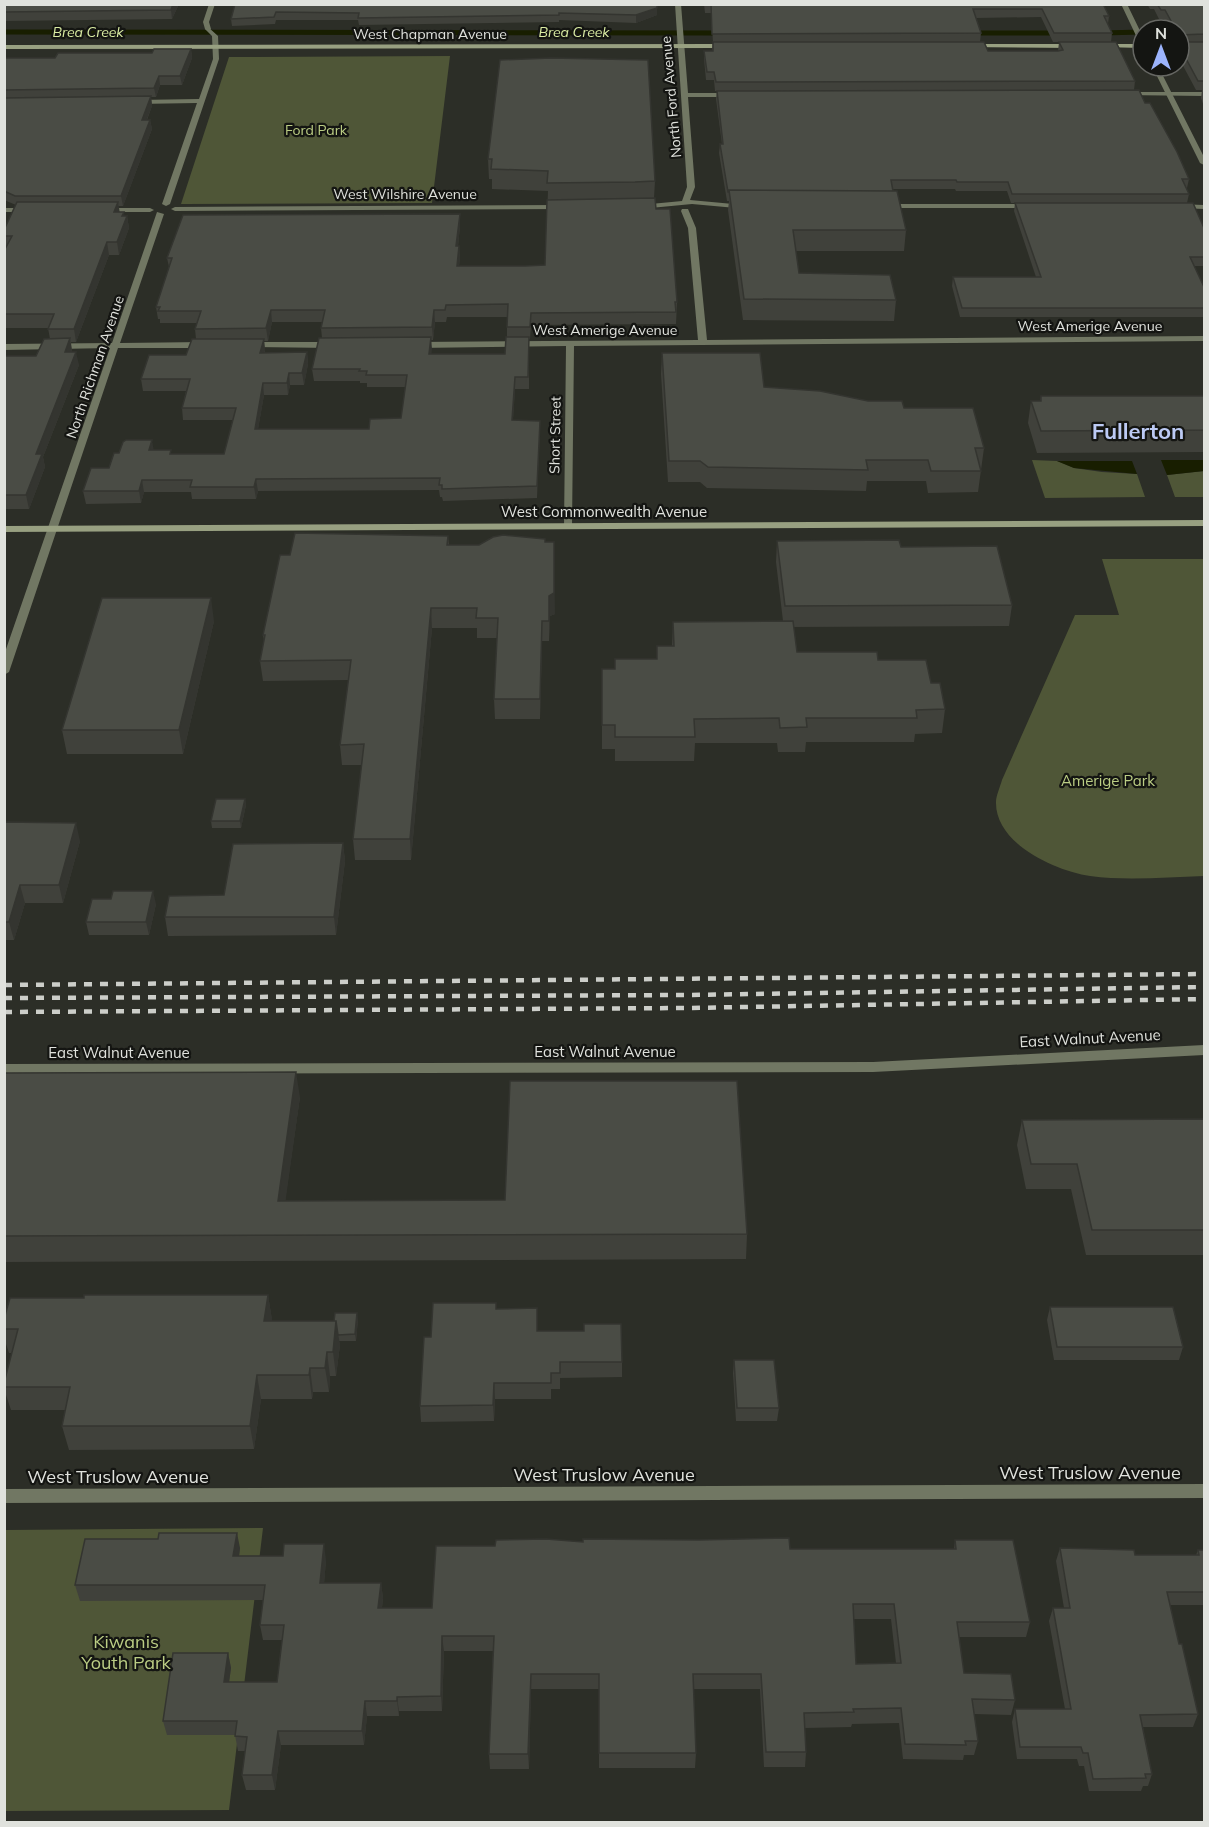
<svg xmlns="http://www.w3.org/2000/svg" width="1209" height="1827" font-family="Mulish,sans-serif">
<style>
.green{fill:#4f5637}
.water{fill:#181e00}
.lines{fill:none;stroke-linecap:round;stroke-linejoin:round}
.stream{stroke:#181e00;stroke-width:5}
.minor{fill:#717763;fill-rule:evenodd}
.tertiary{fill:#717763;fill-rule:evenodd}
.secondary{fill:#98a081;fill-rule:evenodd}
.rail{stroke:#cccec9;stroke-width:4.5;stroke-dasharray:8 8;stroke-linecap:butt}
.wall{fill:#40413b;fill-rule:evenodd}
.shaded-wall{fill:#343530}
.building{fill:#4a4c45;stroke:#343530;stroke-width:1.5;fill-rule:evenodd}
.labels{text-anchor:middle;dominant-baseline:central;stroke-width:4.5;stroke-linejoin:round;paint-order:stroke}
.far-water-label{font-size:14px;font-style:italic;fill:#daeca3;stroke:#141512}
.far-street-label{font-size:14px;fill:#e0e2dd;stroke:#141512}
.far-park-label{font-size:14px;fill:#bbcd84;stroke:#141512}
.street-label{font-size:15px;fill:#e0e2dd;stroke:#141512}
.park-label{font-size:15px;fill:#bbcd84;stroke:#141512}
.near-street-label{font-size:18px;fill:#e0e2dd;stroke:#141512}
.near-park-label{font-size:18px;fill:#bbcd84;stroke:#141512}
.far-town-label{font-size:22px;font-weight:bold;fill:#bccaf4;stroke:#141512}
</style>
<rect width="100%" height="100%" fill="#2c2e27"/>
<path class="green" d="M450,56L432,203L181,204L229,57Z
M1032,460L1057,461L1074,468L1102,472L1137,474L1145,497L1045,498Z
M1204,471V497H1175L1167,475Z
M1102,559H1204V876C1167,877 1127,881 1090,876C1056,871 995,844 996,802C996,796 1000,787 1002,780L1075,615H1119Z
M263,1528L229,1810L5,1811V1530Z"/>
<path class="water" d="M1161,460H1204V471L1167,475Z
M1057,461H1132L1137,474L1074,468Z"/>
<g class="lines">
<path class="stream" d="M4,32L723,33
M972,33H1059
M1101,33L1143,32"/>
<path class="minor" d="M675,4H681L688,93H732L735,95L732,97H688L695,187L690,200L744,205L748,207L747,209L692,204L640,209L636,207L640,205L682,201L687,187Z
M1121,4H1127L1143,37V46L1140,44Z
M208,27L218,36L219,59L170,204L166,206L162,204L197,103L137,104L134,102L137,100L199,99L213,59L212,36L205,29Z
M1125,92H1204V96L1123,95L1122,94Z
M882,204H1029L1033,206L1029,208H885L881,206Z
M1176,204L1204,205V209L1179,208L1175,206Z
M562,205L566,207L565,209L175,211L171,209L175,207Z
M4,208H29L33,210L29,212H4Z
M100,208H150L154,210L150,212H100Z
M682,209H688L696,228L707,340L1204,336V341L574,346L572,526L567,529L564,528L566,346L417,348L413,345L417,342L698,340L688,228L681,211Z
M157,212L164,214L120,343L204,342L208,345L204,348H118L9,672L4,675V655L110,348L4,350V344L112,343Z
M249,342H333L337,345L333,348L246,347V343Z
M1204,1045V1055L873,1072L4,1074V1064L873,1062Z
M1204,1484V1498L4,1503V1489Z"/>
<path class="tertiary" d="M209,4H215L209,22L211,29L208,31L205,29L203,22Z
M1152,66H1158L1204,157V165L1200,163Z"/>
<path class="secondary" d="M969,44H1074L1077,46L1074,48L967,47V45Z
M1104,44H1143V48L1102,47V45Z
M1179,44H1204V48H1179Z
M4,45L726,44L729,46L726,48L4,49Z
M1204,520V526L4,532V526Z"/>
<path class="rail" d="M4,985L1204,974
M4,998L687,995L1204,987
M4,1012L688,1008L1204,999"/>
</g>
<path class="wall" d="M4,4H179L172,19L4,21Z
M235,4L657,15L636,23L559,20V22L359,25L358,20H276L275,24L232,26L231,19Z
M704,4H1103L1109,16L1108,24L1112,33L1111,42L1135,81L1134,90L1145,103L1189,179L1187,188H1186L1189,194L1187,203L1204,228V266H1194L1204,287V317H960L952,286L953,277H1036L1014,211L1015,203H1011L1007,191H956L955,189H893L906,230L904,251H796L799,273L896,300L894,321L743,320L728,210L729,201H727L719,153L720,144H722L716,99L717,91H715L714,80H706L704,59V51H712L713,42L711,13H705ZM1041,17L1053,42H1059L1058,51H988L980,42L981,33L976,18Z
M1147,4H1204V107L1201,98L1202,90H1196L1181,62L1183,54L1181,50L1182,43H1179V30H1170L1164,19H1159L1154,9H1150Z
M191,49L192,58L182,85H160L156,97H151L152,106L147,120H150L152,129L123,206H118L119,212L124,216H127L129,228L119,255H109L76,342H71L72,352L79,365L43,457L45,467L29,509H4V356H36L50,339L48,328H4V251L6,248H4V230L16,205L4,200V58H55L152,53Z
M500,60L655,181L654,198L656,209L677,302L676,324L531,325L530,339H529V389H515L513,420L540,421L537,498L443,501L442,497H440L439,490L258,491L256,499H192L191,492H144L141,503L86,504L83,491L109,468L119,453L153,450L172,454H224L233,420H183L182,408L186,391H143L141,379L186,355L196,339L195,329L197,323H160V319H158L156,307L169,267L167,258L460,226L458,246H459L460,257L459,266H525L545,265L548,191L492,189V179H489L488,159ZM447,317H507V337L505,354H431V340H433L435,322H446ZM272,322H322L321,328L322,338L312,369L314,381H360V383H367V387H406L401,418L369,429H258L264,395H288L290,385H304L308,364L307,352L265,353L264,341H268Z
M662,353L764,387L868,401L904,408L984,448L978,492L928,493L926,481H867L866,491L707,488L700,482H668L661,374Z
M1041,396H1204V452L1037,453L1028,423L1031,401H1040Z
M448,536L449,545L555,614L550,616L549,641H542L540,719H495L494,699L497,638H477V628H432L411,860H355L353,839L362,765H342L340,745L349,680L263,681L260,661L264,641L263,635L290,555Z
M777,541L901,547L1012,605L1009,626L793,627L797,652L878,660L931,683L945,709L942,733L915,734L914,742H806L805,752H778L777,743H695L694,761H615V749H602V693L615,669L657,659V646H672L673,622L783,621L776,562Z
M214,621L183,754H67L62,730Z
M245,799L246,805L241,828H212L211,821Z
M4,822L80,841L63,903H25L14,940H4Z
M343,843L345,861L336,935L168,936L165,917L224,895Z
M156,904L149,935H89L86,922Z
M4,1073L300,1097L285,1201L747,1234L746,1259L4,1262Z
M1204,1119V1255H1086L1071,1189H1026L1017,1145L1022,1120Z
M268,1295L272,1321H334L358,1319L356,1341H339L340,1345L336,1376H330L329,1392H313L312,1399H261L254,1449L69,1450L62,1426L65,1410H11L4,1389V1383L12,1353H9L4,1338V1319L84,1298Z
M1050,1307L1183,1347L1179,1360H1054L1047,1320Z
M497,1309L537,1331L622,1362V1377L560,1378V1389H551V1399H495L494,1421L421,1422L420,1406L431,1337Z
M734,1360L779,1408L777,1421H736L733,1373Z
M158,1539L240,1548L239,1556L326,1560L324,1583H381L383,1598L382,1608H432L495,1546L583,1542L790,1549H954L955,1540L1030,1622L1026,1637H959L964,1673L1015,1700L1011,1715L974,1714L978,1741L974,1755H964L963,1760L903,1759L899,1723L852,1724L851,1727L805,1728L806,1752L805,1767H764L760,1689H693L696,1753L695,1768H599V1689H531L529,1769H490L489,1754L493,1651H444L442,1711H399V1716H367L364,1745H281L275,1790H246L242,1775L245,1751H238L235,1735H167L163,1721L228,1653L231,1668L229,1682H277L282,1640H263L260,1625L263,1600L80,1601L75,1585ZM854,1619H891L896,1663L856,1664Z
M1060,1548L1135,1555H1196L1198,1550H1204V1605H1170L1179,1644L1198,1714L1193,1727H1143L1152,1774L1148,1786H1143L1141,1791H1089L1084,1766H1079L1077,1759H1017L1012,1722L1015,1709H1065L1049,1621L1053,1608H1064L1056,1561Z"/>
<path class="shaded-wall" d="M173,4H179L172,19L171,10Z
M657,8V15L636,23V15Z
M191,49L192,58L182,85L180,76Z
M159,76L160,85L156,97L154,88Z
M151,96L152,106L143,129L142,120Z
M150,120L152,129L123,206L121,196Z
M118,202L120,214L114,212Z
M124,212L125,220L127,216L129,228L119,255L117,242Z
M460,214V226L457,257L456,246Z
M107,242L109,255L76,342L74,329Z
M459,246L460,257L458,278L457,266Z
M271,310L272,322L268,341L266,328Z
M434,310L435,322L433,340L432,327Z
M431,337L432,349L430,366L429,354Z
M70,338L72,352H65Z
M264,339L265,350L262,364L260,353Z
M76,352L79,365L43,457L45,467L29,509L26,495L36,454Z
M307,352L308,364L304,385L302,373Z
M289,373L290,385L288,395L287,383Z
M515,377V389L512,432V420Z
M263,383L264,395L256,441L255,429Z
M540,421V433L537,498V486Z
M152,440L154,452L149,450Z
M256,479L258,491L256,499L254,487Z
M142,480L144,492L141,503L139,491Z
M554,542L555,614L550,616L549,641V596Z
M211,598L214,621L183,754L179,730Z
M431,608L432,628L411,860L410,839Z
M542,621V641L540,719V699Z
M245,799L246,805L241,828L240,821Z
M76,823L80,841L63,903L59,885Z
M343,843L345,861L336,935L334,917Z
M20,885L25,903L14,940L9,922Z
M153,891L156,904L149,935L146,922Z
M296,1072L300,1097L282,1226L278,1201Z
M268,1295L272,1319L268,1345L264,1321Z
M357,1313L358,1319L356,1341L355,1334Z
M336,1321L340,1345L336,1376L333,1352Z
M327,1352L330,1376L329,1392L325,1368Z
M310,1368L313,1392L312,1399L309,1375Z
M257,1375L261,1399L254,1449L250,1426Z
M494,1383L495,1399L494,1421L493,1405Z
M237,1533L240,1548L237,1572L233,1556Z
M324,1544L326,1560L323,1598L320,1583Z
M381,1583L383,1598L380,1623L378,1608Z
M442,1636L444,1651L442,1711L441,1696Z
M228,1653L231,1668L227,1697L224,1682Z
M531,1674V1689L529,1769L528,1754Z
M397,1697L399,1711V1716L397,1701Z
M365,1701L367,1716L364,1745L362,1731Z
M278,1731L281,1745L275,1790L272,1775Z"/>
<path class="building" d="M4,4H173L171,10L4,12Z
M235,4H657V8L636,15L559,13V15L358,18L359,13L276,12L274,17L231,19Z
M711,4H1103L1109,16H1104L1112,33H1054L1042,9H973L981,33L712,34Z
M1157,4H1204V34L1179,35V30H1176L1165,10H1161Z
M713,42H984L988,51H1058L1063,50L1059,42H1116L1135,81L716,82L714,72H707L704,51H713Z
M1182,42H1204V81H1198L1183,53H1188Z
M154,49H191L180,76H159L154,88L4,90V58H55L58,53H152Z
M551,58L648,60L655,181L635,182L547,183L548,171L491,169L492,159H488L500,60Z
M1139,90L1145,103H1150L1177,152L1189,179H1182L1189,194H1012L1008,182H957L956,180H891L893,191L729,190V192H728L720,144H723L717,91Z
M151,96L142,120H150L121,196H15L4,191V98Z
M729,190L897,191L906,230H793L799,273L890,275L896,300L744,299Z
M655,198L656,209H670L677,302H675L676,312L531,313L530,327H507L508,304L446,305L445,310H434L432,327L321,328L325,310H271L266,328L195,329L201,311H158L160,307H156L172,258H167L183,215L460,214L456,246H459L457,266H525L545,265L547,200Z
M17,202H118L114,212H124L122,216H127L117,242H107L74,329H48L54,314H4V251L12,236H4V230Z
M1015,203H1193L1204,228V257H1190L1204,287V308H962L953,277H1041Z
M431,337L429,354H505L506,337H529L528,377H515L512,420L540,421L537,486L442,489V485H439L440,478L256,479L254,487H190L192,480H142L139,491H83L91,468H109L114,453H119L123,442L126,440H152L149,450H171L170,454H224L236,408H182L190,379H141L149,355H186L192,339H264L260,353L307,352L302,373H289L287,383H263L255,429H369L370,419L401,418L407,375H366L367,371H359L360,369H312L319,338Z
M70,338L65,352H76L36,454H42L26,495H4V356H36L44,339Z
M662,353H760L764,387L820,391L868,401H902L904,408H973L984,448H975L981,471H931L928,460H866L868,470L708,467L700,461H669Z
M1041,396H1204V430L1041,431L1031,401H1041Z
M295,533L448,536L447,545H479L493,537L503,535L545,539V542H554V593L549,596V621H542L540,699H494L498,618H476L477,608H431L410,839H353L364,744L340,745L351,660L260,661L265,635H263L280,555H290Z
M899,540L901,547L997,546L1012,605L785,606L777,541Z
M102,598H211L179,730H62Z
M793,621L797,652H877L878,660H926L931,683H940L945,709L916,710L917,718H806L807,727L780,728L779,718L694,719L695,737H615V725H602V669H615V659H657V646H674L673,622Z
M216,799H245L240,821H211Z
M4,822L76,823L59,885H20L9,922H4Z
M343,843L334,917H165L169,896L224,895L233,844Z
M113,891H153L146,922H86L92,899H111Z
M296,1072L278,1201L505,1200L510,1081H737L747,1234L4,1236V1073Z
M1204,1119V1230H1092L1077,1164H1031L1022,1120Z
M84,1295H268L264,1321H336L333,1352H327L325,1368H310L309,1375H257L250,1426H62L70,1387H4V1383L18,1329H4V1319L10,1298H84Z
M433,1303H496V1309L537,1308V1331H584V1324H621L622,1362H560V1373H551V1383H494L493,1405L420,1406L424,1337H431Z
M1050,1307H1173L1183,1347H1057Z
M335,1313H357L355,1334L338,1335L336,1321H334Z
M734,1360H774L779,1408H737Z
M159,1533H237L233,1556H283L284,1544H324L320,1583H381L378,1608H432L436,1546H495L496,1540L546,1539L583,1542V1539L699,1540L789,1538L790,1549H956L955,1540H1013L1030,1622H957L964,1673L1011,1674L1015,1700L972,1699L978,1741H965L966,1745L905,1744L901,1708L853,1709L854,1712L804,1713L806,1752H766L761,1674H693L696,1753H599V1674H531L528,1754H489L494,1636H442L441,1696L397,1697V1701H365L362,1731H278L272,1775H242L247,1737L235,1736L237,1721H163L173,1653H228L224,1682H277L284,1625H260L265,1585H75L85,1539H158ZM853,1604H894L901,1663L856,1664Z
M1060,1548L1134,1550L1135,1555H1199L1198,1550H1204V1592H1167L1179,1644H1182L1198,1714L1140,1715L1152,1774H1145L1146,1778L1093,1779L1088,1753H1083L1081,1747H1020L1015,1709H1071L1053,1608H1070Z"/>
<g class="labels">
<g class="far-water-label">
<text x="88" y="32">Brea Creek</text>
<text x="574" y="32">Brea Creek</text>
</g>
<g class="far-street-label">
<text x="430" y="34">West Chapman Avenue</text>
<text transform="translate(671 97) rotate(-95)">North Ford Avenue</text>
<text x="405" y="194">West Wilshire Avenue</text>
<text x="1090" y="326">West Amerige Avenue</text>
<text x="605" y="330">West Amerige Avenue</text>
<text transform="translate(95 367) rotate(-71)">North Richman Avenue</text>
<text transform="translate(555 435) rotate(-89)">Short Street</text>
</g>
<g class="far-park-label">
<text x="316" y="130">Ford Park</text>
</g>
<g class="street-label">
<text x="604" y="511">West Commonwealth Avenue</text>
<text transform="translate(1090 1038) rotate(-3)">East Walnut Avenue</text>
<text x="605" y="1051">East Walnut Avenue</text>
<text x="119" y="1052">East Walnut Avenue</text>
</g>
<g class="park-label">
<text x="1108" y="780">Amerige Park</text>
</g>
<g class="near-street-label">
<text x="1090" y="1472">West Truslow Avenue</text>
<text x="604" y="1474">West Truslow Avenue</text>
<text x="118" y="1476">West Truslow Avenue</text>
</g>
<g class="near-park-label">
<text x="126" y="1641">Kiwanis<tspan x="126" dy="21">Youth Park</tspan></text>
</g>
<g class="far-town-label">
<text x="1138" y="431">Fullerton</text>
</g>
</g>
<rect width="1209" height="1827" fill="none" stroke="#e0e2dd" stroke-width="12"/>
<g transform="translate(1161 48)"><circle r="28" fill="#141512" stroke="#666763" stroke-width="1.5"/>
<path d="M0-4.5L10 22L0 15L-10 22Z" fill="#9cb4fd"/>
<text y="-9" font-size="16" font-weight="bold" text-anchor="middle" fill="#e0e2dd">N</text>
</g>
</svg>
